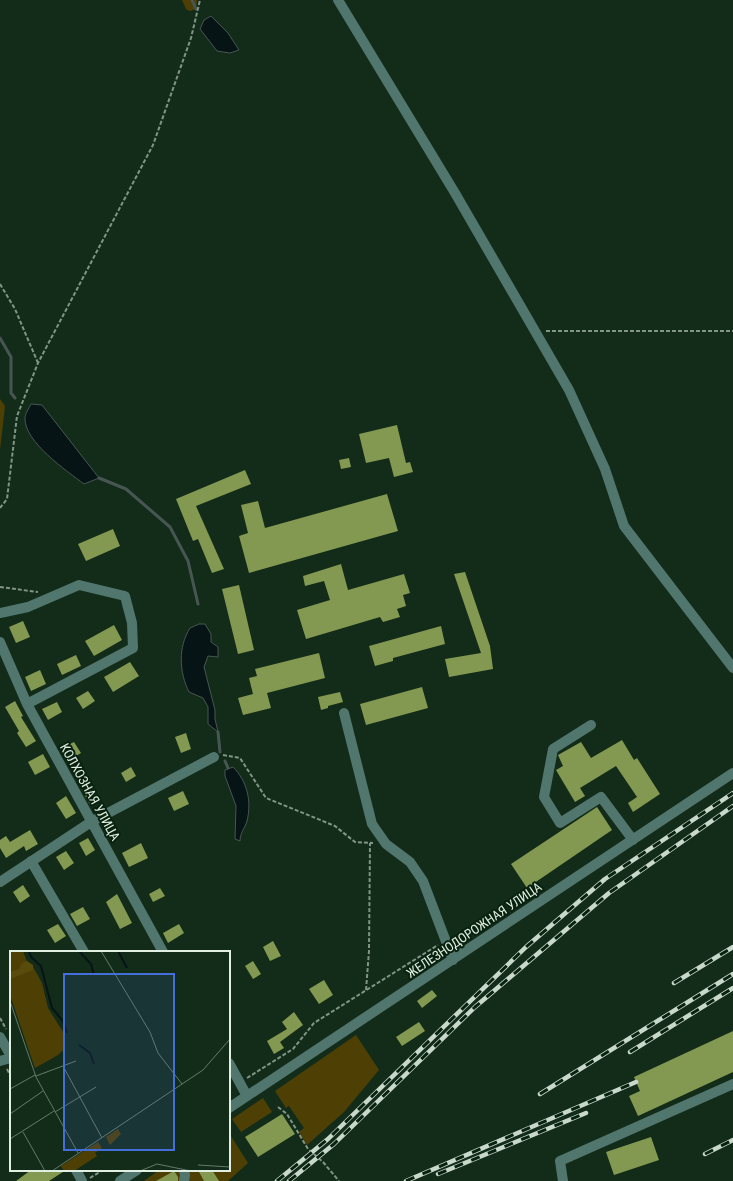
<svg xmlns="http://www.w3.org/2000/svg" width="733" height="1181" font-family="'Roboto Condensed',sans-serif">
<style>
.green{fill:#4e4005}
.water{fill:#071416;stroke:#485653}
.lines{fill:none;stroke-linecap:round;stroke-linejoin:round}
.stream{stroke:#485653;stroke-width:3}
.building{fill:#839951}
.path{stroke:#819485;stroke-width:2;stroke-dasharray:4 2;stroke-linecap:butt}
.minor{stroke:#50766d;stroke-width:10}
.rail-casing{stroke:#c8d8cb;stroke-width:4.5}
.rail{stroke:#092210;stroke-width:3;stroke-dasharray:9;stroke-linecap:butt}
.labels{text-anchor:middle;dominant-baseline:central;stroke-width:4;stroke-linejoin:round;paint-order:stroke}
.street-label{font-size:13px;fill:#e0efe2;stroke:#092210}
.inset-river{fill:none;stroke:#071416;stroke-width:2}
.inset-road{fill:none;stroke:#657a69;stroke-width:1}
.view{fill:#446eda;fill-opacity:0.15;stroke:#446eda;stroke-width:2}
.inset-edge{fill:none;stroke:#e0efe2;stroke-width:2}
</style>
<rect width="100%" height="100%" fill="#132c19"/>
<path class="green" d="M182,0H197L196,9L190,11L186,9Z
M0,399L5,406L0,450Z
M356,1035L379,1070L344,1112L307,1145L299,1132L304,1128L289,1106L286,1108L275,1091Z
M263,1098L272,1112L241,1132L232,1119Z
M229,1133L248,1163L228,1181H144L159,1170H229Z"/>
<path class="water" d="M211,16L228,33L239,50L230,53L217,51L200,29L204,20Z
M31,404L42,405L99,478L84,484C67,471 24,442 25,418C25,414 29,408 31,404Z
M199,624H205L211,634V642L218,647V657L208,656L204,667L215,710V719L218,732L208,724V707L203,698L189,692C179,672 178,647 190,628Z
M233,767C247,781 252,801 247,821C245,828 240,833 240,841L235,839L236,806L225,776V770Z"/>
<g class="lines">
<path class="stream" d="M192,0L196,9
M0,338L11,357V393L15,398
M99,478L126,489L170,527L188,561L198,604
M218,732L220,752
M225,761L228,768"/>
</g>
<path class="building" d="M397,425L406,463L410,462L413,472L394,477L389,458L366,463L359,434Z
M349,458L351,467L341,469L339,460Z
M245,470L251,484L196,506L224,569L212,573L198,539L193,541L176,499Z
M387,494L398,531L249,573L239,536L248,533L241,505L258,501L265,528Z
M113,529L120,546L86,561L78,544Z
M341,564L348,590L404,574L410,593L403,595L406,606L397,609L400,617L383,622L380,617L306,639L297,610L330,600L324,581L305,586L303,576Z
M465,572L490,646L493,669L449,677L445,659L481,653L454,574Z
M239,585L254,650L238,654L222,589Z
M23,621L30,637L16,643L9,627Z
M114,625L122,640L94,656L85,641Z
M441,626L445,644L393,658V661L375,666L369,646Z
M319,653L325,678L267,693L271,708L243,715L238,698L253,694L249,678L257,676L255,669Z
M76,655L81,666L62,675L57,664Z
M130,662L139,676L113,692L104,677Z
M40,670L46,684L31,691L25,677Z
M422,687L428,708L366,725L360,704Z
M88,691L95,701L83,709L76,698Z
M340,692L343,702L328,706V708L321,710L318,697Z
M15,701L23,716L21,717L36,741L26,747L17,733L19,731L5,707Z
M57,702L62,712L48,720L42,709Z
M186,733L191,749L181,753L175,737Z
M622,740L634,760L637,758L660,794L633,812L628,803L637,797L616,766L580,788L585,796L575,802L556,770L563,766L558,755L581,742L591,758Z
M74,742L81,753L69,760L62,748Z
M43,754L50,767L35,775L28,762Z
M131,767L136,776L126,782L121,773Z
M90,785L98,801L90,805L82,790Z
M183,791L189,804L174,811L168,798Z
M66,796L76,813L66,819L56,803Z
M597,807L612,830L527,888L511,864Z
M30,830L38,844L26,851L24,846L6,858L0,848V840L6,836L10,842Z
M88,838L95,850L86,856L79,843Z
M141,843L148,858L129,867L122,853Z
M66,851L74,863L64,870L56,857Z
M23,885L30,896L20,903L13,892Z
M160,888L165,896L153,902L149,894Z
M117,894L132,923L120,929L106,902Z
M83,907L90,919L77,926L70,914Z
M58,924L66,936L55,943L47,930Z
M179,924L184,933L168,943L163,933Z
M273,941L281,956L270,961L263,947Z
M253,961L261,974L253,979L245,966Z
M324,980L333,995L319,1004L309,989Z
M432,990L437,996L422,1008L417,1001Z
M294,1012L303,1025L280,1042L284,1048L274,1054L267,1041L287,1029L282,1022Z
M419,1022L425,1031L402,1046L396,1037Z
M733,1031V1072L638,1116L629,1096L640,1091L634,1077Z
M282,1114L295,1134L258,1157L245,1137Z
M651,1137L659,1160L614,1175L606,1152Z
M31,1170H66L49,1181H16Z
M198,1170H212L219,1181H204Z
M174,1171L178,1177V1181H156Z"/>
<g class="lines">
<path class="path" d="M0,284L15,309L38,363
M546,331H733
M0,508L7,499L17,416L38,363L153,145L191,38L200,0
M0,587L38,592
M223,755L240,758L266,798L335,826L355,842L373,843
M366,990L369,951L370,843
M0,1018L6,1029
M7,1069L11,1077
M247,1078L293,1049L314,1023L438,945
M278,1107L287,1114L308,1149L323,1162L339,1181
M90,1178L103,1170"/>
<path class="minor" d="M338,0L455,193L569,390L605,469L624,526L733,668
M0,613L28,607L79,585L125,596L132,623L133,648L27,704
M0,642L27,704L163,952
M344,713L372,824L386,844L410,862L423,881L453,960
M591,725L553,749L544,797L560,823L601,797L633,840
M31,861L84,952
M0,882L91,822L214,757
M0,1037L11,1056
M0,1061L11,1058
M229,1063L247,1096
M229,1108L733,773
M76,1170L82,1181
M184,1170L185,1175L184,1181
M120,1181L137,1170
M563,1181L560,1161L733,1084"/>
<defs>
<path id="rail" d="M674,983L733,947
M630,1052L733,988
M540,1094L733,974
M705,1154L733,1140
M438,1174L586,1113
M277,1181L328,1139L526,947L605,879L733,793
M289,1181L334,1144L475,1007L609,893L733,806
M406,1181L636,1082"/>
</defs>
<use href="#rail" class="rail-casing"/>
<use href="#rail" class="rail"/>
</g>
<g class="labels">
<g class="street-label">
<text transform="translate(90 792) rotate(61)">КОЛХОЗНАЯ УЛИЦА</text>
<text transform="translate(474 930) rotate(-34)">ЖЕЛЕЗНОДОРОЖНАЯ УЛИЦА</text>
</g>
</g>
<g transform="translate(10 951)">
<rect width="220" height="220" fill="#132c19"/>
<path d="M0,0H13L17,11L22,14L32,32L38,57L55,84L54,98L48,104L25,117L0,44ZM108,178L111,183L100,194L96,186ZM88,191L92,197L85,202L87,205L64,220H54L51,215Z" fill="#4e4005"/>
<path d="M17,10L23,14V19L0,28V21L9,18L12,12Z" fill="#594b0b"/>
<path class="inset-river" d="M19,0L21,6L31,15L42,57L52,69L57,82M69,0L81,13L84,24M108,0L117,17M69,94L80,102L84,113"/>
<path class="inset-road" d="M91,0L140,81L148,102L172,133M0,50L26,126L68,202M53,115L92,187M26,125L66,110M0,138L25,124M45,161L86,136M0,163L33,140M13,181L35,220M0,188L44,160M188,214L220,216M42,220L193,119L220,88M130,220L147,213L181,220"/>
<path class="view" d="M54,23H164V199H54Z"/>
<rect width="220" height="220" class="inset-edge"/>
</g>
</svg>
